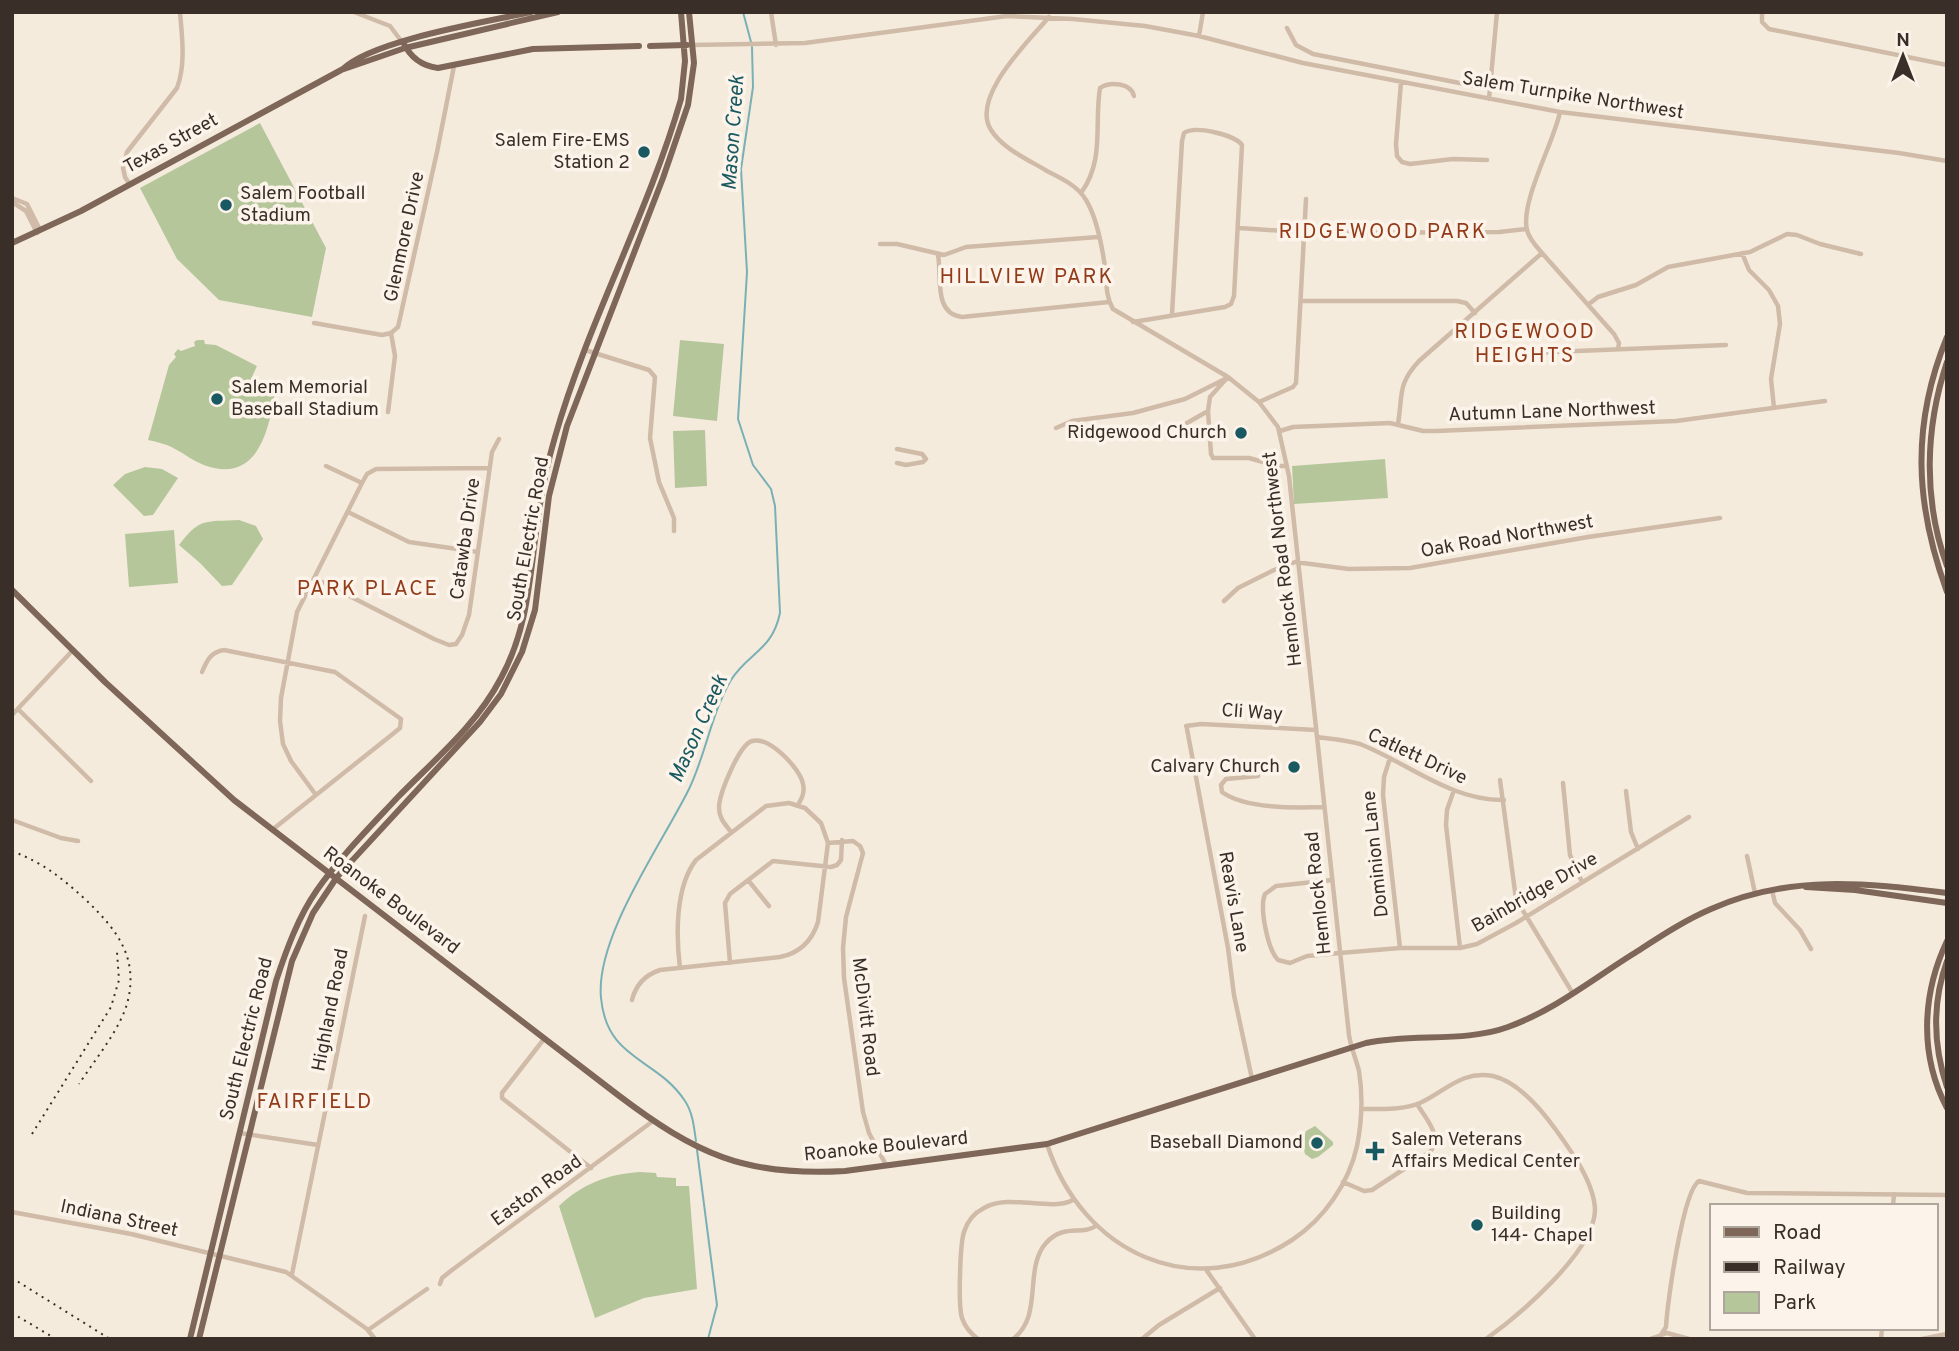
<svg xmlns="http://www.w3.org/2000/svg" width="1959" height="1351" font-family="Overpass,sans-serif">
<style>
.green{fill:#b6c69b}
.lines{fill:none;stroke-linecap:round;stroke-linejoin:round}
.stream{stroke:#79b0b5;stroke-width:2}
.minor{stroke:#cfbba7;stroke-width:4.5}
.major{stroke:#7e6658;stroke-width:6}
.rail{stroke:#3a2f28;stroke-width:2;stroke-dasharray:2 5;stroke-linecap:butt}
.poi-dot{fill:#195961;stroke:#fcf4ea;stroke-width:2.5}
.labels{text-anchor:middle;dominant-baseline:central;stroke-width:7;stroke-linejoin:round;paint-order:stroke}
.street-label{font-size:19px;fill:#3a2f28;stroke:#fcf4ea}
.poi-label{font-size:19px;fill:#3a2f28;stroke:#fcf4ea;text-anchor:end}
.water-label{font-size:21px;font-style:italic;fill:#195961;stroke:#fcf4ea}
.neighbourhood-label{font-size:21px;letter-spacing:2px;fill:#923b19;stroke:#fcf4ea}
</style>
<rect width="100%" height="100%" fill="#f5ebdd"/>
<path class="green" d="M260,123L326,248L312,317L219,300L177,259L140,188Z
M197,340H204L205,344L216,345L257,366L252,377L275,392C269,431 257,485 204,465C193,461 185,454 175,449C167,444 157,442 148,440L169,365L176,357L174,354L178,349L181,351L195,346L194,342Z
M680,340L724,344L717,421L673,416Z
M705,430L707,486L675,488L673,431Z
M1385,459L1388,498L1294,504L1292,466Z
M145,467L162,469L178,478L153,515L144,516L113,485L125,474Z
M239,520L256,526L263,539L232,585L222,586L200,563L179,545C200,517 206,522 239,520Z
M174,530L178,583L129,587L125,534Z
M1315,1126L1333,1142V1145L1318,1157L1312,1159L1305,1154L1302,1142L1306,1131Z
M640,1172L656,1173L657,1177L676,1178V1186H689L697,1289L644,1298L595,1318L559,1206C582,1184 608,1174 640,1172Z"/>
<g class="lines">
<path class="stream" d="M743,12L751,42
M696,1141C694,1128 693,1113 685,1101C656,1057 607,1061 601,998C595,937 662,844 689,789C706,754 711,714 731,680C749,652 772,651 780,613L775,506L771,489L753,465L738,419L747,272L741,169L753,87L752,47
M697,1150L717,1305L708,1339"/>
<path class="minor" d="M354,12L390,26L402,42
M771,12L776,45
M1762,12V22L1769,29L1947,65
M1287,28L1296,45L1313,54L1490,89
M1199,36L1203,12
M692,45L805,43L1007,16L1073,19L1145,26L1199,36L1303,63L1560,112L1899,153L1947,161
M1401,82L1396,144L1397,156L1402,162L1410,164L1453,159L1487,160
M1489,99L1497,12
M1560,112C1554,142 1520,202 1527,230C1529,239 1536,246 1542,253L1614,334L1619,343L1618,349
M130,185L125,177L123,168L127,152L177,88C186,64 182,37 180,12
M1081,193C1105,160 1094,124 1100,88C1110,81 1131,83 1134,96
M12,198L27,204L40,230
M12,202L26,211L37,233
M1239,228L1314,233L1499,232L1527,229
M880,244H897L944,255L966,247L1098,237
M1742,253L1749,270L1769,290L1778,306L1780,324L1771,379L1774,408
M938,255C942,276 933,314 962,317L1109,302
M1301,301H1457L1466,303L1475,313
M1589,304L1598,297L1636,285L1668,267L1750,252L1787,234L1797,235L1820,244L1861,254
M1133,322L1225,307L1231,304L1234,296L1242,145C1235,135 1195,125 1184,133L1182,141L1172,314
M314,323L382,335L391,333L398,327L437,152L454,66
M585,350L649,370L655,377L650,438L659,482L674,518V531
M1523,358L1536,353L1552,352L1726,345
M1259,402L1293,387L1296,383L1306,199
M1208,411L1211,454L1213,458H1249L1277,466H1287
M388,412L395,356L391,333
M1187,423L1208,411L1210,397L1227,378
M1398,424C1403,394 1397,385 1419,361L1542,253
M1056,428L1072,421L1133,413L1185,399L1227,378
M1280,431L1293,427L1390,423L1423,431H1436L1676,421L1825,401
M897,449L922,454L926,459L923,462L906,465L897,463
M326,466L362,483
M348,512L409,542L478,552
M314,578L434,639L449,645L456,644L462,635L469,615L492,452L499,439
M1224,601L1238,588L1274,570L1295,562L1349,569L1410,568L1588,537L1720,518
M202,672C207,660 211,652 224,650L335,672L401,719L400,728L389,737L272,830
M18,709L91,781
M12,715L73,650
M1186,726L1201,724L1316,730
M1187,729L1228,948L1234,995L1252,1079
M1317,737C1331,739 1347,740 1360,744C1408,763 1451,801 1504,800
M1390,758L1384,777L1383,795L1400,948
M1258,776L1226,779L1221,785L1222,792C1245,809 1296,808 1324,807
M1500,780L1516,899L1572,992
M1563,783L1570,855L1582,882
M1454,790L1447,810L1446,825L1460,948
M1626,791L1631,832L1638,849
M316,795L291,761L283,744L280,721L281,698L297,612L362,483L367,474L376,469L490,468
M12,820L61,838L78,841
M731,832C725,824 719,818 719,808C719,794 739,745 752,741C769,736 800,768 803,784C805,792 802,798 798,805
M828,843L853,841L860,846L863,853L846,917L843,948L844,978L863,1112L869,1133L886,1165
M1747,856L1755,893
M748,880L769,906
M1332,880L1276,886L1265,894C1259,908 1268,950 1278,960L1290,963L1307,956L1340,953L1400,948H1460L1477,944L1516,923L1689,817
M1772,890L1775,903L1800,930L1811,949
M730,963L725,903L730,894L773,861L831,867L837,865L841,860L842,840
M632,1000C636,984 645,975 660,970L780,957C800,953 812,941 818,922L828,843L821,823L805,808L789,803L766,806L696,860C675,887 676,936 680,968
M544,1039L502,1093V1098L591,1168
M1362,1109C1379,1109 1404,1110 1420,1103C1445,1092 1461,1070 1493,1076C1519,1082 1541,1109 1556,1130C1572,1152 1595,1184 1595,1211C1593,1253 1518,1316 1486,1339
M240,1133L318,1145
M1047,1144C1082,1253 1193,1305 1292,1240C1324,1219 1349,1183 1357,1146C1362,1121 1363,1096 1359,1071C1356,1059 1351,1048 1349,1035L1289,476L1278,427L1259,402L1228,377L1113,309C1105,296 1107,281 1105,267C1102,246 1097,218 1086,200C1078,186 1061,178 1047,171C1029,160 1003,149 991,130C970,97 1029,41 1049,17
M1343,1182L1364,1191L1372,1190L1430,1152C1443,1136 1426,1119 1417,1104
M1893,1206L1894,1194
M12,1212L131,1234L286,1272L367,1329L375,1339
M1207,1271L1255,1339
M292,1274L365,916
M440,1284L442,1278L452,1270L653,1121
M368,1330L427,1289
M1662,1333L1666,1327C1667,1304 1683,1190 1699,1181L1747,1193L1947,1195
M978,1339C970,1333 965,1327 962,1318C958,1306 960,1244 964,1232C967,1222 974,1213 984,1208C1009,1193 1051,1212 1073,1200
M1013,1339C1044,1316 1023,1269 1046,1243C1064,1223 1081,1236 1096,1226
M1142,1339L1159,1325L1220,1288
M1650,1339L1667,1333L1689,1339
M1881,1339L1882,1328
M1922,1339L1947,1334"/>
<path class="major" d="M403,42C410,57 422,66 438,68L533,49L639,46
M650,46L687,45
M344,69L405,48L558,12
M12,243L81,211L343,69C373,40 486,22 531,12
M1947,337C1911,425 1915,504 1947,592
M1947,362C1925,428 1923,500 1947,566
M12,590L105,682L234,800L618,1095C696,1154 745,1177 845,1171L1047,1144L1366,1043C1413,1033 1464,1043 1508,1027C1553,1011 1593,979 1633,954C1658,938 1683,921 1711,909C1790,874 1865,883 1947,893
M1806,887L1855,890L1947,903
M1947,941C1922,994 1919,1055 1947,1108
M1947,961C1932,1003 1933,1045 1947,1087
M190,1339L276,981C286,951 298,917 317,890C340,857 370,827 397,798C434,760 476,726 501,678C525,634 529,589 535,540C539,505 545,471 555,437C588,321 648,214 681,99L685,61L681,12
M199,1339L292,961L313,913L337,877L480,722L501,694L522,652L535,610L549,496L567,426L663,178L688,105L694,63L689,12"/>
<path class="rail" d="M12,851C45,864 62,878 87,901C117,930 138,957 128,1000C122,1027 94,1061 79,1084
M32,1134L111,1007L119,980L117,952
M12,1278L110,1339
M12,1313L56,1339"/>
</g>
<g class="poi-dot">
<circle cx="644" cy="152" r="7"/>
<circle cx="226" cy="205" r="7"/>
<circle cx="217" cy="399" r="7"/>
<circle cx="1241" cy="433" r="7"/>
<circle cx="1294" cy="767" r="7"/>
<circle cx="1317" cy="1143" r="7"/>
<path d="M1371.5 1140.5h7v7h7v7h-7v7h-7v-7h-7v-7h7z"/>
<circle cx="1477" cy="1225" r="7"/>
</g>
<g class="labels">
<g class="street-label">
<text transform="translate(1573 96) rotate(9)">Salem Turnpike Northwest</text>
<text transform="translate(171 144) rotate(-29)">Texas Street</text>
<text transform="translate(405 237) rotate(-78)">Glenmore Drive</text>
<text transform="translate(1552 412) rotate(-2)">Autumn Lane Northwest</text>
<text transform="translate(1507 537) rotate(-10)">Oak Road Northwest</text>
<text transform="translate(466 539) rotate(-82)">Catawba Drive</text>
<text transform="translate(529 539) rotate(-80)">South Electric Road</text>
<text transform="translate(1283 559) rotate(-97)">Hemlock Road Northwest</text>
<text transform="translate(1252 713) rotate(4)">Cli Way</text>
<text transform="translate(1417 757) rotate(25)">Catlett Drive</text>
<text transform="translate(1376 854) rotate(-96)">Dominion Lane</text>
<text transform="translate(1319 893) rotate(-96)">Hemlock Road</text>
<text transform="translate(1535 893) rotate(-30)">Bainbridge Drive</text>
<text transform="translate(391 901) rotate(37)">Roanoke Boulevard</text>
<text transform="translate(1233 902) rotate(80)">Reavis Lane</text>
<text transform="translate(331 1010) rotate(-79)">Highland Road</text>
<text transform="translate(865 1017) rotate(83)">McDivitt Road</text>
<text transform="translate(247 1039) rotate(-76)">South Electric Road</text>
<text transform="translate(886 1147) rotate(-6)">Roanoke Boulevard</text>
<text transform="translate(537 1191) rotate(-36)">Easton Road</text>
<text transform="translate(119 1219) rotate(12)">Indiana Street</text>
</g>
<g class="poi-label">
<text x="630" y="141">Salem Fire-EMS<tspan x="630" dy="22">Station 2</tspan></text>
<text x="240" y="194" text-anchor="start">Salem Football<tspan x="240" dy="22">Stadium</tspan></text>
<text x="231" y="388" text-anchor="start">Salem Memorial<tspan x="231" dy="22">Baseball Stadium</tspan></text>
<text x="1227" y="433">Ridgewood Church</text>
<text x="1280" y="767">Calvary Church</text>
<text x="1391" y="1140" text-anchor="start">Salem Veterans<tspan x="1391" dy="22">Affairs Medical Center</tspan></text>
<text x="1303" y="1143">Baseball Diamond</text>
<text x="1491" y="1214" text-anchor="start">Building<tspan x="1491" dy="22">144- Chapel</tspan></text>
</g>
<g class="water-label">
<text transform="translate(734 133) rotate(-86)">Mason Creek</text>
<text transform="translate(699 729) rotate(-66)">Mason Creek</text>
</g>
<g class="neighbourhood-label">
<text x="1383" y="232">RIDGEWOOD PARK</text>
<text x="1027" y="277">HILLVIEW PARK</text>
<text x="1525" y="332">RIDGEWOOD<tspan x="1525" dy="24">HEIGHTS</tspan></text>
<text x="368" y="589">PARK PLACE</text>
<text x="315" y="1102">FAIRFIELD</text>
</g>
</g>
<rect width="1959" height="1351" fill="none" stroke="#3a2f28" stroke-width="28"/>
<rect x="1710" y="1204" width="228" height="126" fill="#fcf4ea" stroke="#aea59c" stroke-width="2"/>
<rect x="1724" y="1227" width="35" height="10" fill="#7e6658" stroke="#aea59c" stroke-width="2"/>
<text x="1773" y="1239" font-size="21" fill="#3a2f28">Road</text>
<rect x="1724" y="1262" width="35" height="10" fill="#3a2f28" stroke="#aea59c" stroke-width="2"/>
<text x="1773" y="1274" font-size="21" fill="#3a2f28">Railway</text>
<rect x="1724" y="1292" width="35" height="21" fill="#b6c69b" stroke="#aea59c" stroke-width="2"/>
<text x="1773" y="1309" font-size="21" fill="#3a2f28">Park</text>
<g transform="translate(1903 56)" stroke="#fcf4ea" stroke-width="5" paint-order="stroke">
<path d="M0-5L12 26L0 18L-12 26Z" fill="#3a2f28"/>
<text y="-10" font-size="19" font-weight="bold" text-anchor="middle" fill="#3a2f28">N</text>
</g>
</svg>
